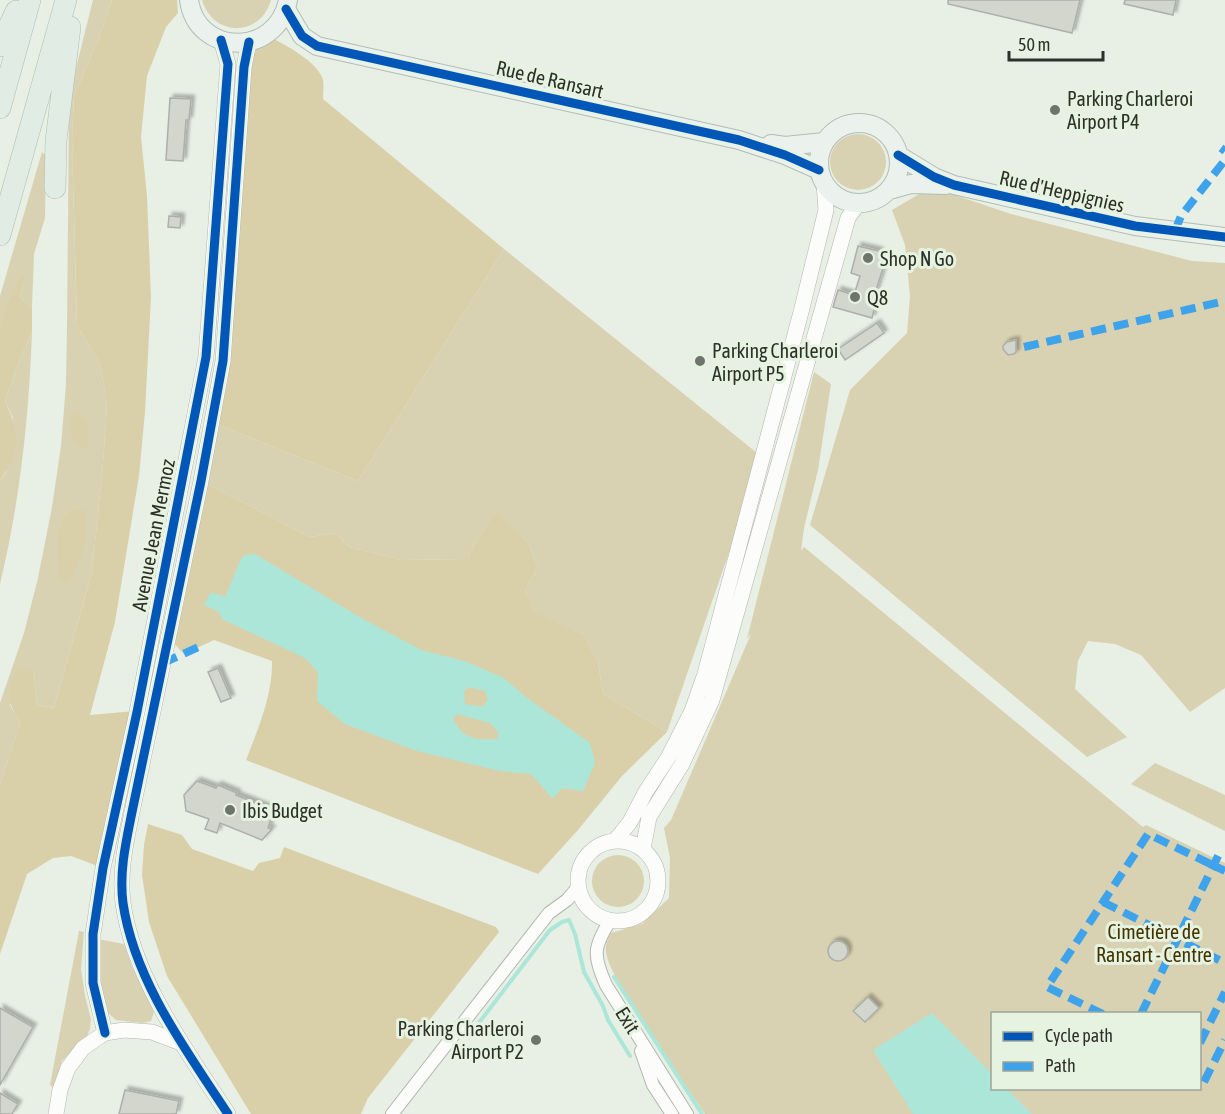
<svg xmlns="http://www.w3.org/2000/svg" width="1225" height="1114" font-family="'Asap Condensed',sans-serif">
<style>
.green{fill:#d9d2b2;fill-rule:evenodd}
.forest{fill:#d9d0aa}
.water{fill:#abe6d9;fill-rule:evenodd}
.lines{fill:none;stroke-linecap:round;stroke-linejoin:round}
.stream{stroke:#abe6d9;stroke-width:4}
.building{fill:#d2d6cd;stroke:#adb0a8;stroke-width:1.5;filter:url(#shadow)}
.minor-casing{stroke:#b1b6af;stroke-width:14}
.tertiary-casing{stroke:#b1b6af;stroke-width:16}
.primary-casing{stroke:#b0beb3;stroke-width:20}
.motorway-casing{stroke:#b0beb3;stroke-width:22}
.minor{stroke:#fcfdfb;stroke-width:12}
.tertiary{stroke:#fcfdfb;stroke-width:15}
.primary{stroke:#ebf2ee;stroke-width:18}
.motorway{stroke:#e0ece4;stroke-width:21}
.quiet{stroke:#3ea3eb;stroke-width:8;stroke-dasharray:15 8;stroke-linecap:butt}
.cycleway-casing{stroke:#e7f3e1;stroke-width:13}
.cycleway{stroke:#0057b8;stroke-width:9}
.poi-dot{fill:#6e746b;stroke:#e7f3e1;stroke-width:2}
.labels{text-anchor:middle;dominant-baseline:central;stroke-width:6;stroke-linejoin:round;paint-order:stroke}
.street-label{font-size:20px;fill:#2c312a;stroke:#e7f3e1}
.poi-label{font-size:20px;fill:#2c312a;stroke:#e7f3e1;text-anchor:start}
.park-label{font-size:20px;fill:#433300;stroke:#e7f3e1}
</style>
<defs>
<filter id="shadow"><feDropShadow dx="3.5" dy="-3.5" stdDeviation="1.5" flood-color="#0004"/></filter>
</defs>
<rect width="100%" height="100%" fill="#e8efe5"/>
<path class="green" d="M93,0H112L99,38L74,96L72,141L77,325L100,364L107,403L103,464L92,572L54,708L37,705L33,672L10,705L20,723L0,784V703L24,633L38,578L52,507L61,446L66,384L67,327L69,109L76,68Z
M202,0H271C260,38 213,37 202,0Z
M830 162a28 28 0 1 1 56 0a28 28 0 1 1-56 0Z
M42,152L46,155L45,218L34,254L32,307L20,298L25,277L0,328V296Z
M931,187L1011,214L1192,261L1225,263V688L1190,712L1141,655L1115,644L1088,641L1078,661L1075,689L1127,737L1087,757L810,525L850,390L907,333L910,296L905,245L892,210Z
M504,249L762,457L667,732L603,694L598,662L584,635L534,613L525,590L538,567L528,542L497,512L474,545L468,559L402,560L349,547L335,533L310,537L201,481L212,422L358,481Z
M32,332C29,417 20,501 0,584V480L6,472L13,418L5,401L18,364Z
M814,372L831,384L818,470L804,528L801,551L804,547L1143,827L1146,825L1225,863V1114H705C686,1086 606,976 606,951C605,945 608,938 611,933L642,924L669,898L670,858L664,828L671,820L751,634L747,639ZM992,1014H1200V1088H992Z
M1155,763L1225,795V831L1131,784Z
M592 881a26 26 0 1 1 52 0a26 26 0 1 1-52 0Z
M79,931L84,932L81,969L85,996L91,1019L90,1029L87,1036L62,1061L53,1087L50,1085Z
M98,939L124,944L132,967L154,1012L151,1021L142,1023L116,1020L106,1011L101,999Z"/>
<path class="forest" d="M112,0H177L178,13L166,27L147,76L141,137L147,196L151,297L145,412L139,476L115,622L90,715L135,711L103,868L71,856L53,858L27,874L0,954V784L20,723C6,699 6,692 18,667L33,672L37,705L54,708L92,572L103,464L107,403L100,364L77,325L72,141L74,96L99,38Z
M266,35C282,43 318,61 323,80C324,86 323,93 323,99L504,249L358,481L212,422L244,67Z
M22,274L25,277L20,298L32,307V332L18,364L5,401C20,435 23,447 0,480V328L5,309Z
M76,412L87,419L89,446L82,449C70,438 68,430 71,414Z
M201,481L310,537L335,533L349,547L402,560L468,559L474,545L497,511L528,542L538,567L525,590L534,612L584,635L598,662L603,694L667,732L622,776L578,830L538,874L246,760C258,729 273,694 272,661L214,640L184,654L168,637Z
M75,509L84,510C92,534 81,561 69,582H60C58,552 50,536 69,511Z
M148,824L182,835L192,849L253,871L259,863L280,858L284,847L496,927L499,932L368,1098L361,1114H251L167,976L149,922L142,875L144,845Z"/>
<path class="water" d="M255,554L356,615L421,650L464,661L504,678L527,698L590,743L595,763L583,791L562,788L553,799L531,774L500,771L417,751L345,724L317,701L318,672L305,658L222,619L219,612L204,605L211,592L225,597L241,559L245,555ZM469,687L485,691L488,700L482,707L465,704L464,691ZM457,714L490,723L499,733L497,739C477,741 463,739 453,719Z
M932,1013L992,1074V1088L1007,1089L1032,1114H913L873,1050Z"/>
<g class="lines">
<path class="stream" d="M614,977L702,1114
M468,1037L550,930L562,922L569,920L575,934L584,972L603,1006L608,1020L630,1056"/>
</g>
<path class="building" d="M948,0H1080L1072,33L948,4Z
M1125,0H1176L1173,15L1124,4Z
M170,98L191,99L189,120H186L183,161L166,160Z
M169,216L181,217L180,228L168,227Z
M858,246L879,251L884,265L873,300L876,301L872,318L833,307L838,290L854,295L860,276L851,273Z
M877,323L884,333L845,360L838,349Z
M1016,340V352L1014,354L1008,355L1003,349V346L1007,342Z
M218,668L231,698L221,702L208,672Z
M197,781L216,788L218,785L237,793L236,795L274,810L268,828L272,829L262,840L220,823L217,833L205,829L209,819L186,811L184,795Z
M828 951a10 10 0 1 1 20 0a10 10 0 1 1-20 0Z
M868,997L879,1008L865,1022L853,1011Z
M0,1008L33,1027L0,1085Z
M125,1090L179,1101L176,1114H119Z
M0,1093L18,1104L12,1114H0Z"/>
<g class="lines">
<defs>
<path id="minor" d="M610,921C593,947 593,956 606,985L687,1114
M641,1051L653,1085L672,1114
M392,1114L549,913L567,900L578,887"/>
<path id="tertiary" d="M615,841L630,822L645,793L669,756L692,711L705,674L801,312L826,210L824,183
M578 881a40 40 0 1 1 80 0a40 40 0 1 1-80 0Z
M643,849L649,817L682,764L712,700L848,218L858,204
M105,1033L93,983V934L103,868L137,712L206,357L228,64L221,40
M56,1114L60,1090L68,1068L83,1048L105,1033L124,1030L152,1032L181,1043
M228,1114C186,1050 134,980 123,903C119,872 126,842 132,812L201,481L223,361L244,67L249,42"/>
<path id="primary" d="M189,0C197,57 277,57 288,0
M286,9L302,36L317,46L739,140L785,155L819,170
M819 163a40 40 0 1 1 80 0a40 40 0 1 1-80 0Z
M771,144L785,146L824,142
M898,155L934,177L954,185L1135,226L1225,237
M889,190L911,184L946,185"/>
<path id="motorway" d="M0,46L16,11
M0,108L30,0
M55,188L56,141L70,27
M0,235L66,0"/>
</defs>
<use href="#minor" class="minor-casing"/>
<use href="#tertiary" class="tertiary-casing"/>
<use href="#primary" class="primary-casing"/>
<use href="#motorway" class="motorway-casing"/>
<use href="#minor" class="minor"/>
<use href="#tertiary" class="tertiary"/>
<use href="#primary" class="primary"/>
<use href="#motorway" class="motorway"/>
<path class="quiet" d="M1221,148L1225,151
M1175,231L1181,216L1225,160
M1024,347L1225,301
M163,663L203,645
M1103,902L1225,963
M1103,1014L1047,987L1148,834L1225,871
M1141,1014L1220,852
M1200,1043L1225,992
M1204,1082L1225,1040"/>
<defs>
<path id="cycleway" d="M286,9L302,36L317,46L739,140L785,155L819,170
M898,155L934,177L954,185L1135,226L1225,237
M105,1033L93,983V934L103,868L137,712L206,357L228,64L221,40
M228,1114C186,1050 134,980 123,903C119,872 126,842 132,812L201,481L223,361L244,67L249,42"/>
</defs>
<use href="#cycleway" class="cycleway-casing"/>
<use href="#cycleway" class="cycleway"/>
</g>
<g class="poi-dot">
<circle cx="1055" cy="110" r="6"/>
<circle cx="868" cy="258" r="6"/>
<circle cx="855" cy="297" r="6"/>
<circle cx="700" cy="361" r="6"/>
<circle cx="230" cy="810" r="6"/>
<circle cx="536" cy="1040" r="6"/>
</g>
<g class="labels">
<g class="street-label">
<text transform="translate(550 79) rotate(13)">Rue de Ransart</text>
<text transform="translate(1062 191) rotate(13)">Rue d'Heppignies</text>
<text transform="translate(153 535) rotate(-79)">Avenue Jean Mermoz</text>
<text transform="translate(628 1020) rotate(58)">Exit</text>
</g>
<g class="poi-label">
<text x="1067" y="98">Parking Charleroi<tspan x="1067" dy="23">Airport P4</tspan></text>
<text x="880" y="258">Shop N Go</text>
<text x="867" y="297">Q8</text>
<text x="712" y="350">Parking Charleroi<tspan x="712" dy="23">Airport P5</tspan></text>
<text x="242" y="810">Ibis Budget</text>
<text x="524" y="1028" text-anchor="end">Parking Charleroi<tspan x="524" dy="23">Airport P2</tspan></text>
</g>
<g class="park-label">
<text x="1154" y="931">Cimetière de<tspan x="1154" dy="23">Ransart - Centre</tspan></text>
</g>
</g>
<rect x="991" y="1012" width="210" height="78" fill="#e7f3e1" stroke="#9ca598" stroke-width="1.5"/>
<rect x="1003" y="1032" width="30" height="9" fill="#0057b8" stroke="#9ca598" stroke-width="1.5"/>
<text x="1045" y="1042" font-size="18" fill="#2c312a">Cycle path</text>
<rect x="1003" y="1062" width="30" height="9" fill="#3ea3eb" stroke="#9ca598" stroke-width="1.5"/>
<text x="1045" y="1072" font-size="18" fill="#2c312a">Path</text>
<path d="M1009 51v9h94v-9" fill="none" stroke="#2c312a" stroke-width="3"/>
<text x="1018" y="51" font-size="18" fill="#2c312a" stroke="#e7f3e1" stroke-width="4.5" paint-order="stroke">50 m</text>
</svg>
